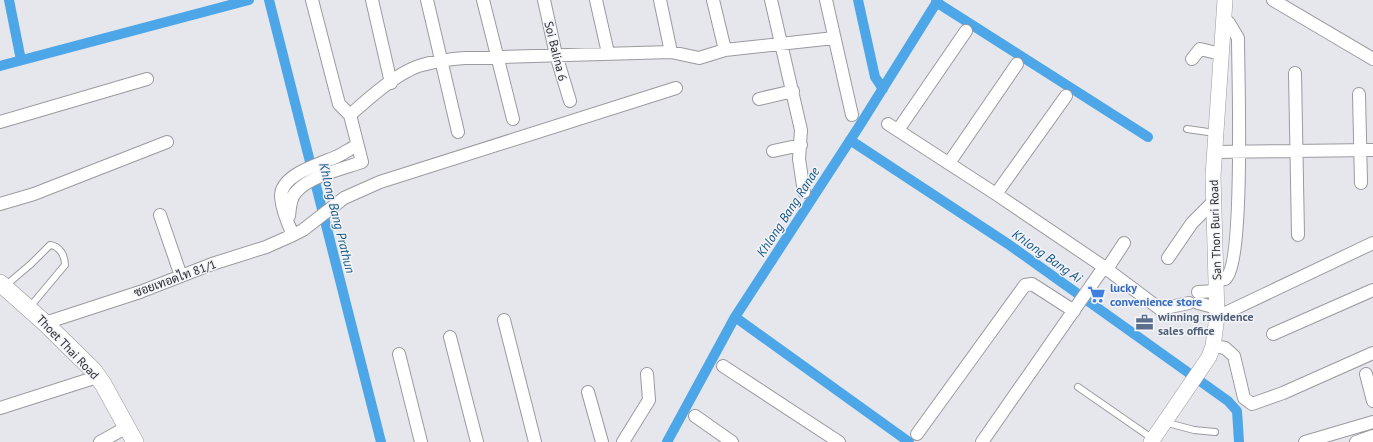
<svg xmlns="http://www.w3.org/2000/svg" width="1373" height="442" font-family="'PT Sans',Sarabun,sans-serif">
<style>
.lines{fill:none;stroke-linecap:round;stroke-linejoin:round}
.canal{stroke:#4da6e8;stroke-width:10}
.service-casing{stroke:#9a9a9f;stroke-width:8}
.minor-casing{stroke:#9a9a9f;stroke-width:14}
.tertiary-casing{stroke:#9a9a9f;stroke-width:16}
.secondary-casing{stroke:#9a9a9f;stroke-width:18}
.service{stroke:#fff;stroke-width:6}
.minor{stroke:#fff;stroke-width:12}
.tertiary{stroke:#fff;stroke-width:15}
.secondary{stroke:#fff;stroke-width:17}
.labels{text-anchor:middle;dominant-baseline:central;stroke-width:3;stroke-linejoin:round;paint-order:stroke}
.street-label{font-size:12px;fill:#2c2c2e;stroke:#f3f4f9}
.shop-label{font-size:12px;font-weight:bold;fill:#366cbe;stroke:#f3f4f9;text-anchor:start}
.service-label{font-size:12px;font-weight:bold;fill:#4e5e75;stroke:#f3f4f9;text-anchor:start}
.water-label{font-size:13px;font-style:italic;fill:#135480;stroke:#f3f4f9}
</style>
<rect width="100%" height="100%" fill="#e6e7ec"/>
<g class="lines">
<path class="canal" d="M9,0L21,60
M269,0L381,442
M858,0L875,77L883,89
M936,2L1148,137
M0,66L249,0
M850,140L1008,244L1228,401L1237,411L1239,442
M735,317L909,442
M667,442L735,317L860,125L938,0"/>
<defs>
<path id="service" d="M1187,129L1215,133
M5,286L31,264L50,245C60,246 65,256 65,265L29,308
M1078,387L1153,439
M1164,422L1194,430L1215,432"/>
<path id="minor" d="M312,0L339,104L350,115
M372,0L391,83
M427,0L458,132
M483,0L513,119
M544,0L556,55L570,101
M596,0L608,53
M660,0L671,52
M713,0L725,50
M771,0L801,130L799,159L804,192
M826,0L852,115
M1273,0L1373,59
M1192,59L1200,49L1221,54
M1295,73L1298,235
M1359,94L1361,183
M759,99L793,91
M350,115C368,99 399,71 422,65C436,61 450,59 465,58L671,52L699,58L725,50L834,38
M0,122L147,79
M888,124L996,194L1104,267L1160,309L1189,303
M898,130L966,31
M773,151L801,145
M1214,152L1373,150
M949,163L1017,64
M996,194L1066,96
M0,204L34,194L167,142
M160,215L181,276
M289,216C290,208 290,198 296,192C310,176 342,169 362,162L350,115
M293,235L303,230L344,198L380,182L676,88
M1168,258L1192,223L1214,201
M1107,269L1124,243
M1217,280L1225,279C1245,265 1238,72 1238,38L1229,23L1224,18
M1198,292L1217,291
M1198,303L1217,308
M1217,317L1373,243
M504,320L535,442
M45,323L140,292L212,264L266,247L293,235C288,224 282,210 281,197C280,174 321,164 338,156C344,153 350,149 356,146
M1273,334L1373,290
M450,337L477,442
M1213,346L1225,348L1234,356L1244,398L1252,404L1283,393L1373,353
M399,354L421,442
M723,366L839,442
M1366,374L1373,401
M588,392L602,442
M0,408L97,377
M695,416L732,442
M917,434L1025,285L1032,284L1074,311
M100,442L127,427
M623,442L649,400L647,374
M982,442L1104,267
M1305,442L1373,422
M1356,442L1373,436"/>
<path id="tertiary" d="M1151,442L1209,357L1213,346L1217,317L1213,176L1225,0"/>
<path id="secondary" d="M0,283L45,323L93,370L103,384L135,442"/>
</defs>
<use href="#service" class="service-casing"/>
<use href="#minor" class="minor-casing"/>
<use href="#tertiary" class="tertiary-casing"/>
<use href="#secondary" class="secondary-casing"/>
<use href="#service" class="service"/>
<use href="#minor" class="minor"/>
<use href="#tertiary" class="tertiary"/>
<use href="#secondary" class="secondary"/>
</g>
<defs>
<symbol id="supermarket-bare" viewBox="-9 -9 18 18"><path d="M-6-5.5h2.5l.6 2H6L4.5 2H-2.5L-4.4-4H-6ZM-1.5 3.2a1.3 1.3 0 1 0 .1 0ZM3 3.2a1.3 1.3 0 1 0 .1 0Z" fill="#3f7fe0" stroke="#f3f4f9" stroke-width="2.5" paint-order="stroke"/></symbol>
<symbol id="office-bare" viewBox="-9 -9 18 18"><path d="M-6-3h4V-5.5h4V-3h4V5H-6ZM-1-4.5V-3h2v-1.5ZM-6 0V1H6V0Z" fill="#5c6f8a" stroke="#f3f4f9" stroke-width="2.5" paint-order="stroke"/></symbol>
</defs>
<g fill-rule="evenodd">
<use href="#supermarket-bare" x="1084" y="282" width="25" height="25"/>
<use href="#office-bare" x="1132" y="310" width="25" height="25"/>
</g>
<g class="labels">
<g class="street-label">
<text transform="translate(556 51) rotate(76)">Soi Balina 6</text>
<text transform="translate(1215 230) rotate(-92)">San Thon Buri Road</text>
<text transform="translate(175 278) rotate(-20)">ซอยเทอดไท 81/1</text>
<text transform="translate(68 347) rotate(46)">Thoet Thai Road</text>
</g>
<g class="shop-label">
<text x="1110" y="287">lucky<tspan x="1110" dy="14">convenience store</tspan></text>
</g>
<g class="service-label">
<text x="1158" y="316">winning rswidence<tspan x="1158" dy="14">sales office</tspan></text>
</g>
<g class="water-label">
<text transform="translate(788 212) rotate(-57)">Khlong Bang Ranae</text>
<text transform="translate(337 218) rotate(76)">Khlong Bang Prathun</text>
<text transform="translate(1047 256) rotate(35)">Khlong Bang Ai</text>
</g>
</g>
</svg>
